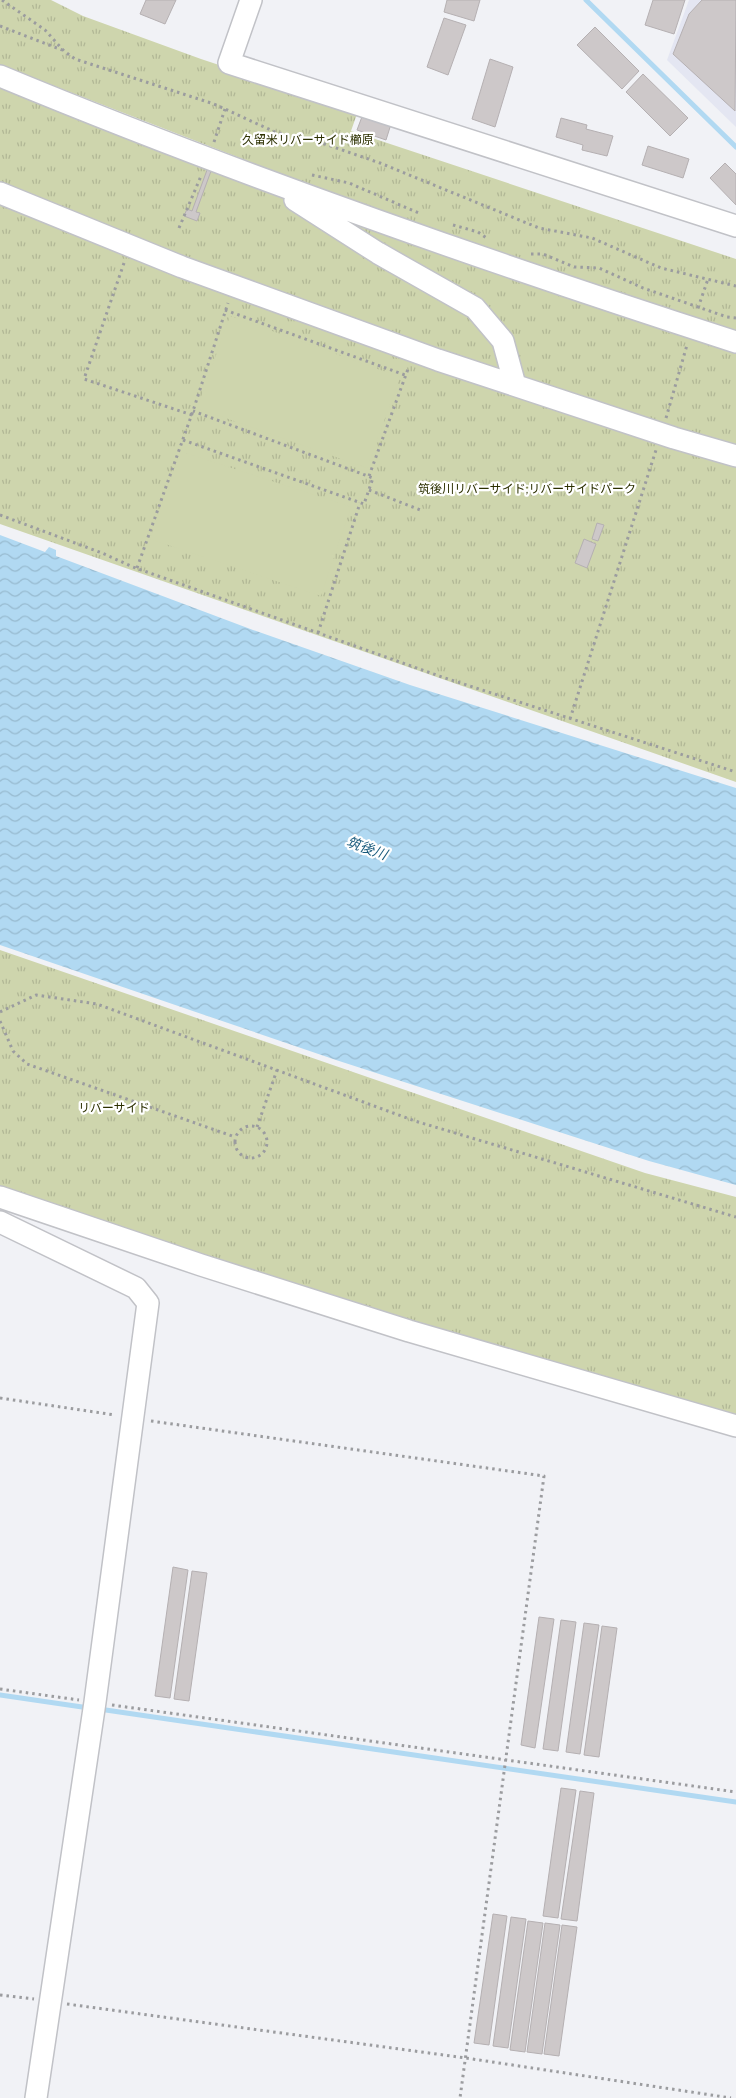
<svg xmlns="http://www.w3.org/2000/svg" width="736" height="2098" font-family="Montserrat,'Noto Sans JP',sans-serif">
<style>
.built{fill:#e4e6f2}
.grass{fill:url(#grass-tufts)}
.garden{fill:#ced5ad}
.water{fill:url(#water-waves)}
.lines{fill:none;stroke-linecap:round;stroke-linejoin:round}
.stream{stroke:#b1d9f2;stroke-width:5}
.building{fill:#cdc8c9;stroke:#b5b0b2}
.minor-casing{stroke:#c1c2c7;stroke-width:24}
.path{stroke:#9b9c9f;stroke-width:3;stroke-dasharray:2.5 4;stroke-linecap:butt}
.minor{stroke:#fff;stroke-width:21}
.labels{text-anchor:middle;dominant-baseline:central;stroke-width:4.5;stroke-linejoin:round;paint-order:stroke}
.park-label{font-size:12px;fill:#2c3000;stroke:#fff}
.water-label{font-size:14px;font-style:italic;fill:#17597b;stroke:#fff}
</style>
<defs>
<pattern id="grass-tufts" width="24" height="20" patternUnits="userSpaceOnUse" patternTransform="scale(1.25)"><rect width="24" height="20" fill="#ced5ad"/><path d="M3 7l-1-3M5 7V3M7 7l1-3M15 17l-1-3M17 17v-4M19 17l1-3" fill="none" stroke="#b1b795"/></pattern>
<pattern id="water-waves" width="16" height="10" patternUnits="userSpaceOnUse" patternTransform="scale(1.25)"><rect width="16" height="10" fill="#b1d9f2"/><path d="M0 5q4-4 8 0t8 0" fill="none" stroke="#98bbd0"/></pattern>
</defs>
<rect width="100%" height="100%" fill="#f1f2f6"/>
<path class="built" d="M689,0H736V127L667,60Z"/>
<path class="grass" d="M0,0H51L83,16L201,59L358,111L351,131L736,259V332L392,217L0,65Z
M0,77L245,182L736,334V782L0,524Z
M0,950L645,1173L736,1197V1417L386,1315L0,1187Z"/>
<path class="garden" d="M230,316L400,377L367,468L197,408Z
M180,451L351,507L321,596L150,539Z"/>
<path class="water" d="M0,535L45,552L49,547L56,550V556L253,630L410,685L736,788V1185L649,1161L336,1060L0,945Z"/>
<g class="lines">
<path class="stream" d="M586,0L736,147
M0,1695L89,1708
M99,1709L736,1802"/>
</g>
<path class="building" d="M146,0H176L165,24L140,14Z
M447,0H480L474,21L444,12Z
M653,0H685L674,34L645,25Z
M702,0H736L735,111L673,54L689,14Z
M444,18L466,25L448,75L427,67Z
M595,27L639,71L622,89L577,45Z
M490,59L513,67L495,127L472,119Z
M643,74L688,118L670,136L626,92Z
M363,114L391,124L386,140L357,130Z
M561,118L587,125L586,129L613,136L607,156L582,150L583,145L556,137Z
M648,146L689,159L683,178L642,165Z
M725,163L736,174V205L710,178Z
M207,170L211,171L196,212L200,213L197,221L184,216L187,209L192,211Z
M597,523L604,525L598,541L592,539Z
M584,539L596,544L587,568L575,563Z
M173,1567L188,1570L170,1698L155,1696Z
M192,1571L207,1573L189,1701L174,1699Z
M539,1617L554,1619L535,1748L521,1745Z
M561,1620L576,1622L558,1751L543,1749Z
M584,1623L599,1625L580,1754L566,1752Z
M602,1626L617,1628L599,1757L584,1755Z
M561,1788L576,1790L558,1918L543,1916Z
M580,1791L594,1793L577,1921L561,1919Z
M493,1914L507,1916L489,2045L474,2043Z
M511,1917L526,1919L508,2048L493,2046Z
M528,1921L543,1923L525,2052L510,2050Z
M545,1923L560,1925L542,2054L527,2052Z
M562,1925L577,1927L559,2056L544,2054Z"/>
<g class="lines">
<defs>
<path id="minor" d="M251,0L229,63L736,226
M0,76C241,176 488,262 736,342
M0,193L182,267L438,360L674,438L736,456
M295,200L378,253L475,308L503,341L515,385
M0,1197L201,1265L409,1331L736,1426
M0,1222L136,1288L148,1303L95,1702L36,2098"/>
</defs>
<use href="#minor" class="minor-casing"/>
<path class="path" d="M2,0L45,30L64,51L75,59L214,104L275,132L316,141L380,163L539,228L592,238L661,268L736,286
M0,26L62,50
M214,142L225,109
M312,175L349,183L421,214
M453,225L478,232L488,239
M179,228L201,176
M531,254H543L574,267L599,268L643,288L727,317L736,318
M124,263L84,379L192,415
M698,308L708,279
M225,310L405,375
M666,418L687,345
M183,440L364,504L373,478L193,411
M369,476L408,369
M369,490L423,511
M0,515L102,553L133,567L442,677L736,772
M137,568L193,411L228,303
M318,633L360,503
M570,719L656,450
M0,1012L36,995L97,1004L415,1121L736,1217
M0,1021L13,1051L27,1064L235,1137
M235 1142a16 16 0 1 1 32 0a16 16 0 1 1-32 0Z
M257,1127L277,1070
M0,1398L115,1415
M151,1421L544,1476L460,2098
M0,1689L79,1700
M112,1705L736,1792
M0,1995L34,1999
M67,2004L466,2058L731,2098"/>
<use href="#minor" class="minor"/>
</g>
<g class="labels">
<g class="park-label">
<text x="308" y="139">久留米リバーサイド櫛原</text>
<text x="527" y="488">筑後川リバーサイド;リバーサイドパーク</text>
<text x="114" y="1107">リバーサイド</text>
</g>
<g class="water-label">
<text transform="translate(367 848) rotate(20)">筑後川</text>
</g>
</g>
</svg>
